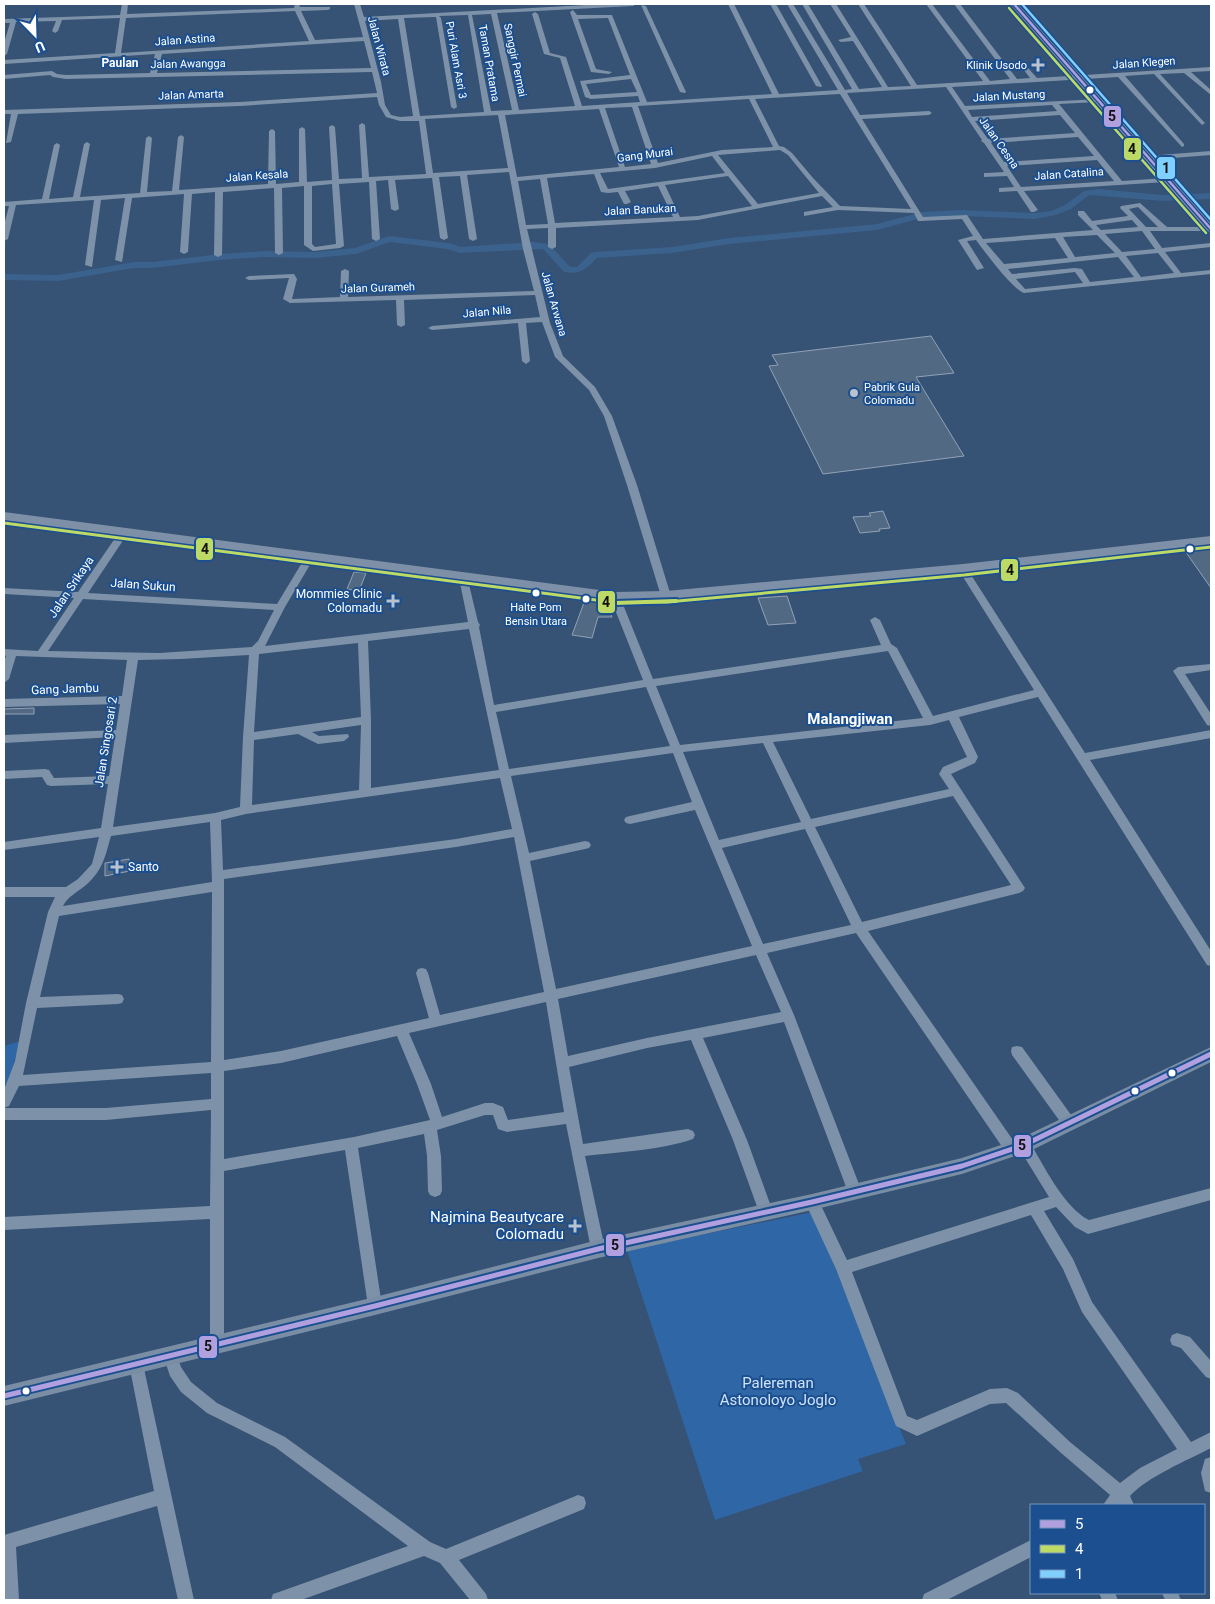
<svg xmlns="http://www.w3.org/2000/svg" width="1215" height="1604" font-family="Roboto,sans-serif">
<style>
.green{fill:#2f66a5}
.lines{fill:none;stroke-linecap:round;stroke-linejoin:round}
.canal{fill:#3b618d;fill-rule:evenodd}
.building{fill:#526984;stroke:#92a2b6}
.minor{fill:#7d92a8;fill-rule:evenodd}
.secondary{fill:#798da4;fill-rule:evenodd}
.trunk{fill:#7e90a7;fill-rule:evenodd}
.bus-1-far1-casing{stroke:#1b4f8f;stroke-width:5}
.bus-1-casing{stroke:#1b4f8f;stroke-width:9}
.bus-2-far2-casing{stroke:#1b4f8f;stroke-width:5}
.bus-2-far1-casing{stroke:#1b4f8f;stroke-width:6}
.bus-2-casing{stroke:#1b4f8f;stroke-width:8}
.bus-3-casing{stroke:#1b4f8f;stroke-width:5}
.bus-1-far1{stroke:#b1a0df;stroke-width:2.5}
.bus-1{stroke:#b1a0df;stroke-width:5}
.bus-2-far2{stroke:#beda66;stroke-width:2.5}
.bus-2-far1{stroke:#beda66;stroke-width:3}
.bus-2{stroke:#beda66;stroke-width:4}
.bus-3{stroke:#80d0ff;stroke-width:2.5}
.poi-dot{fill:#b9c2ce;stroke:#1b4f8f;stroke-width:2}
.bus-dot{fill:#fff;stroke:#1b4f8f;stroke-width:2}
.labels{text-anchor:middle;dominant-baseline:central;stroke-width:4;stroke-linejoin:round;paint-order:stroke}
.far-street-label{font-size:11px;fill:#fff;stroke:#1b4f8f}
.far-poi-label{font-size:11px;fill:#fff;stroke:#1b4f8f;text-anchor:end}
.bus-label{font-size:11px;fill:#fff;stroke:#1b4f8f}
.far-quarter-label{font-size:12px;font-weight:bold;fill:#fff;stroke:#1b4f8f}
.street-label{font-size:12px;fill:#fff;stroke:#1b4f8f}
.poi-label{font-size:12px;fill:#fff;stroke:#1b4f8f;text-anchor:end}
.quarter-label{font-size:15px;font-weight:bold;fill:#fff;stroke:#1b4f8f}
.near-poi-label{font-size:15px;fill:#fff;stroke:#1b4f8f;text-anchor:end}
.near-park-label{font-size:15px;fill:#cfe3fa;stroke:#1b4f8f}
.line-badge{stroke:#1b4f8f;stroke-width:2}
.pale-badge-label{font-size:14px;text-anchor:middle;font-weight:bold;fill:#111}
</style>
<rect width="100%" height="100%" fill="#365274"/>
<path class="green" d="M21,1041L5,1090L4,1093V1046Z
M813,1212L906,1444L858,1459L863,1471L715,1520L627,1250Z"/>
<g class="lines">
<path class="canal" d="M1099,189L1163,195L1211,193V199L1163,201L1089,195L1071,209L1056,215L1034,219L961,216L922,218L877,230L729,244L672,253L597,258C586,269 580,275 564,272L543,249L460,253L447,249L390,242L356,254L315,258L265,257L220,260L152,268H134L58,281L4,280V274L58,275L134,262H152L220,254L265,251L315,252L355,248L389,236L449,243L461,247L533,242L549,244L570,267H577L591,253L594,252L672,247L729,238L877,224L922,212L961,210L1034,213L1051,211L1065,205L1084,191Z"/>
</g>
<path class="building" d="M931,336L954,373L916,377L964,456L823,474L769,366L778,365L772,355Z
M883,511L890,528L879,529L880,531L860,533L853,517L871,516L869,513Z
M1211,549V588L1185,551Z
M354,572L366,573L359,591L347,589Z
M787,596L796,623L768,625L758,598Z
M585,600L605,603L612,617H598L592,638L572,635Z
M34,708V714H4V709Z
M129,859L130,871L105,876V863Z"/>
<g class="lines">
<path class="minor" d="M122,4H128L127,14L294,8L295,4H299L300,7H330V9L328,10L301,11L315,40L363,37L354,4H360L364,17L605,4H636L633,6L497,13L519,110L575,106L560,58L544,54L532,14L535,12L538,14L550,53L566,57L582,106L640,102L638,96L591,99L585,97L580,81L630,75L608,18L578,19L596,69L612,72L609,74L591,72L570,12L573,10L577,15H612L647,102L772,94L728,4H734L779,94L838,90L787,4H793L845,90L852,89L802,4H808L859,89L882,87L853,41L841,42L838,40L851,37L830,4H836L888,87L911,86L858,4H864L917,85L983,81L926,4H932L990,81L1010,79L954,4H960L1017,79L1030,78L1017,61L1020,59L1037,78L1211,67V71L1191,72L1211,90V95L1184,73L1160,74L1204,122L1205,123L1202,125L1154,74L1125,76L1184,144V146L1182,147L1118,77L952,87L965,106L1100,99L1101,100L1098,102L1059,104L1122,181L1166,178L1170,180L1166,182L1024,191L1038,210L1034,212H1031L1017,191L999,192V188L1014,187L1007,176L984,177V173H987L1004,172L984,143L981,141L982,140L946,87L847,93L860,115L929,111L932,113L929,115L862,119L923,217L967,215L983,239L1093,230L1078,215V211H1084L1092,221L1128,216L1120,208L1121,206L1140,203L1167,227H1211V231H1150L1162,248L1211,243V247L1165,252L1181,273L1211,270V274L1024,293C1012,289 985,252 976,240L967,241L984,268L977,270L958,240L973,236L962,219L921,221H918L914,213L838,210L804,216V212L833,207L822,196L698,220L556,228V247L552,249L548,247V228L527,229L550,323L563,356L595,387L612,416L637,485L671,596L666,599L661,596L627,485L604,416L589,390L555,357L542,322L526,323L530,361L526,364L522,361L518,323L432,330L428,328L432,326L540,317L535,295L404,300L405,325L401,327L397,325L396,300L290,303L283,299L289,278L249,280L245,278L249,276L294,274L297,279L292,299L340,297L341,271L345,269L349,271L348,297L534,291L523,249L509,172L467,175L477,239L473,241L469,239L460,176L439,177L448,238L444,240L440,238L432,178L395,180L399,209L395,211L391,209L388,180L376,181L380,239L376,241L372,239L369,182L339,184L344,246L340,248L313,251L304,245V186L282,188L283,253L279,255L275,253L274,188L223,192L222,255L218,257L214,255L215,192L192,194L188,252L184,254L180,252L184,194L132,198L122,262L115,260L125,198L101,200L92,267L85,265L94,200L16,205L8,239L4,241V225L9,206H4V202L42,199L54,145L57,143L60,145L49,199L73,197L84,144L87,142L90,144L80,197L140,193L146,138L149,136L152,138L147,192L172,191L178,137L181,135L184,137L179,190L268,184L269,131L272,129L275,131L276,184L299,182V129L302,127L305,129L307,182L332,180L329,127L332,125L335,127L339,179L362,178L359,125L362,123L365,125L369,177L426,174L419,121H400L386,117L379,105L377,97L240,106L18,114L11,142L6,143L11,114H4V110L240,102L377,93L372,72L66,79L53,77L50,75L4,79V75L52,71L57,74L66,75L150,73L155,54L4,64V60L115,53L120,18L62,20L58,31L55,33L52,31L56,21L16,22L7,54L4,56V43L10,23H4V19L120,15ZM295,11L309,41L121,53L126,18ZM491,14L512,110L491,111L472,15ZM468,15L484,112L420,116L404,18L436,17L451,107L454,109L457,107L441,18L439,16ZM398,19L413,116L400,117L391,115L385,105L381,82L365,21ZM364,41L371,68L157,73L162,54ZM631,79L637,92L591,95L586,84ZM840,94L911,209L840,206L813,178L792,153L784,147L779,146L755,99ZM749,99L773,147L722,150L658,163L638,106ZM1052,105L1057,111L972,117L968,110ZM632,107L651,164L625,167L605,108ZM599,109L619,167L517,177L505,115ZM498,115L508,168L433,173L425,119ZM1060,115L1075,133L988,139L975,121ZM1078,137L1094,156L1004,162L991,143ZM780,150L788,155L819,193L758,204L718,155ZM712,156L725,173L608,189L600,173L655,168ZM1097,160L1114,181L1021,187L1007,166ZM594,174L601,192L608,193L618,192L624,204H627L631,202L625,191L658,186L673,217L555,223L547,178ZM728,176L752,206L698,216L680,217L665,185ZM540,179L548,224L526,225L518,181ZM332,184L336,244L315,247L312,244V186ZM1138,207L1158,227H1146L1129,209ZM1132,220L1138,227L1101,230L1096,225ZM1142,231L1155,249L1122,252L1105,234ZM1097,235L1115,253L1075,257L1063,237ZM1055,238L1068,258L1004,264L986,243ZM1158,253L1174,273L1141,277L1126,256ZM1118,257L1134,277L1090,282L1082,269L1075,268L1012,274L1008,269ZM1075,272L1083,283L1025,289L1016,279Z
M770,4H776L822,86L821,87L816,86Z
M641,5L646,6L686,92L685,93L680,92Z
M1211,151V155L1147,160L1143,158L1147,156Z
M123,530L128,533L88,593L277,604L306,556H312L314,558L285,607L265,646L468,622L459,578L461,576H467L478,622L480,625L479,627L494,705L643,680L610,597L615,594L620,597L653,679L881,645L870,620L875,617L880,620L891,644L897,648L933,716L1034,690L958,569L963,566L966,567L1085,753L1211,730V738L1090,760L1211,951V966L1207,965L1038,697L959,717L978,757L975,763L951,774L1025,888L1023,891L1019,893L868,931L1017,1146L1019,1150L1017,1154L1012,1156L1007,1154L856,933L767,953L794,1015L862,1192L860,1196L855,1198L850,1196L848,1192L784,1022L703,1038L747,1140L773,1212L771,1217L766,1218L761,1217L759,1212L733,1140L691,1040L647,1048L569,1067L583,1144L688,1129L693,1131L695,1135L693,1139C662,1150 618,1152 585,1156L605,1249L603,1254L598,1256L593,1254L591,1249L566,1124L507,1132L498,1129L493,1115H485L437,1130L441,1156L442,1191L440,1195L435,1197L430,1195L428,1191L427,1156L424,1134L358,1148L382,1306L380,1311L375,1313L370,1311L368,1306L345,1150L224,1171V1343L222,1348L217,1350L212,1348L210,1343V1219L4,1230V1217L210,1206L211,1110L106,1120H4V1108H106L211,1099V1073L19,1086L9,1106L4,1108V1090L15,1061L26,1003L48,912L55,897H4V887H66L78,879L92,864L99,837L4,850V842L101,828L108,784L51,786L47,785L42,777L4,779V771L45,769L49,770L54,778L109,776L115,737L4,743V735L116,730L120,704L4,707V699L122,696L127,660L16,656L9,679L4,683V662L6,656L4,655V649L38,651L74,598L4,594V588L78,592L120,531ZM83,599L274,610L258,641L252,647L159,653L48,651ZM469,629L499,770L371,788V720L368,641ZM358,643L361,717L254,732L259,654ZM888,651L923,718L680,745L656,686ZM249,655L243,737L240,807L215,813L113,827L138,660L181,659ZM646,687L670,746L509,769L496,712ZM949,720L967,757L943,767L939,774L949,789L811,819L773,742L930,725ZM361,725L359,790L252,805L254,740L298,734L318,744L344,741L349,737L348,734L319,736L312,732ZM763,743L801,822L719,840L683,752ZM673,753L692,802L630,816L626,817L624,820L626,823L630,824L695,810L752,946L556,989L530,861L585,849L589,848L591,845L589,842L585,841L529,853L511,776ZM500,778L512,829L456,839L223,870L221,820L246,814ZM953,796L1011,885L862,922L815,827ZM210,822L212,882L63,906C68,896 78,892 86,885C103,870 105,857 111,836ZM805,829L851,925L763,944L722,848ZM514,837L544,992L440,1015L428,973L426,969L422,968L418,969L416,973L429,1018L281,1051L224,1060V879L456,847ZM212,892L211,1062L23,1075L37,1008L118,1004L122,1003L124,999L122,995L118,994L40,997L59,916ZM756,955L781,1012L647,1038L568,1056L558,999ZM546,1002L564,1112L508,1120L503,1107L493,1103H485L442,1117L431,1084L409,1033ZM397,1036L417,1084L430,1120L354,1137L224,1159V1071L281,1063Z
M1211,664V670L1185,674L1211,714V726L1207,725L1173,671L1178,667Z
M1017,1046L1022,1047L1074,1119L1076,1123L1074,1127L1069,1129L1064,1127L1012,1055L1011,1051L1012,1047Z
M1024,1139L1029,1141C1043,1164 1064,1208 1089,1220L1211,1188V1200L1088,1234L1075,1227L1056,1207L1044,1211L1073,1259L1092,1302L1191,1442L1211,1432V1448C1188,1460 1147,1477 1130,1496L1134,1505H1103L1110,1495L1060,1452L1006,1403L990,1404L917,1436L896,1426L836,1269L805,1202L807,1197L812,1196L817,1197L847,1260L1049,1197L1017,1145L1019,1141ZM1031,1215L1063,1269L1082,1312L1177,1449L1140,1468L1120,1483L1070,1442L1018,1393L1007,1388L990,1389L917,1420L907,1416L852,1272Z
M1177,1333L1190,1337L1211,1361V1379L1206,1377L1181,1348L1172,1345L1170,1340L1172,1335Z
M170,1348L175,1350L181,1367L191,1382L217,1403L285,1437L430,1542L446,1549L578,1495L584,1497L586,1503L584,1509L459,1560L486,1594L488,1600H470L440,1563L424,1556L301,1600H271L273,1594L279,1592L408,1546L275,1447L207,1413L181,1392L170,1376L163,1355L165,1350Z
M136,1357L141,1359L143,1364L194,1600H178L157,1506L16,1547L19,1600H4V1535L154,1491L129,1364L131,1359Z
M1211,1457V1493L1205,1491L1201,1473L1205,1459Z
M1031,1540V1557L947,1600H922L924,1594Z
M1099,1593H1115L1118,1600H1102Z
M1162,1593H1178L1181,1600H1165Z"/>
<path class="secondary" d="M1010,4H1018L1211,223V232L1207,231Z
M1211,1047V1062L1030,1151L962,1174L812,1210L598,1258L375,1315L4,1406V1386L375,1297L598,1240L812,1194L962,1158L1019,1139Z"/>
<path class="trunk" d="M4,512L615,592L666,591L963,564L1211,536V546L963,574L666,601L615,602L4,522Z"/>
<defs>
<path id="bus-1-far1" d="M1014,4L1211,229"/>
<path id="bus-1" d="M4,1396L375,1306L598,1249L812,1202L962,1166L1024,1145L1211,1054"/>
<path id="bus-2-far2" d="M1009,8L1206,233"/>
<path id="bus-2-far1" d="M4,523L611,602
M644,602H667L964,575L1211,547"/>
<path id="bus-2" d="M601,601L615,603L676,601"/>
<path id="bus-3" d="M1022,4L1211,220"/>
</defs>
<use href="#bus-1-far1" class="bus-1-far1-casing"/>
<use href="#bus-1" class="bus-1-casing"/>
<use href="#bus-2-far2" class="bus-2-far2-casing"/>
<use href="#bus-2-far1" class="bus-2-far1-casing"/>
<use href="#bus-2" class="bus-2-casing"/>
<use href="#bus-3" class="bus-3-casing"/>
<use href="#bus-1-far1" class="bus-1-far1"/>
<use href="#bus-1" class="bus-1"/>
<use href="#bus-2-far2" class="bus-2-far2"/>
<use href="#bus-2-far1" class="bus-2-far1"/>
<use href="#bus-2" class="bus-2"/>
<use href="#bus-3" class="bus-3"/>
</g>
<g class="poi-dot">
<path d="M1035.5 57.5h5v5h5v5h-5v5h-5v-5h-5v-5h5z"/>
<circle cx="854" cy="393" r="5"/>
<path d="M390.5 593.5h5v5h5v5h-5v5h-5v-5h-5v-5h5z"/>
<path d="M114.5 859.5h5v5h5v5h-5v5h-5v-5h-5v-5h5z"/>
<path d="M572.5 1218.5h5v5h5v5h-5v5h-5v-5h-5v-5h5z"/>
</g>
<g class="bus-dot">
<circle cx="1090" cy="90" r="4.5"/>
<circle cx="1190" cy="549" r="4.5"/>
<circle cx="536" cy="593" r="4.5"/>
<circle cx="586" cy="599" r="4.5"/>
<circle cx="1172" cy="1073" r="4.5"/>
<circle cx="1135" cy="1091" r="4.5"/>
<circle cx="26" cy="1391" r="4.5"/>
</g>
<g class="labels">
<g class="far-street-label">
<text transform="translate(185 40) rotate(-4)">Jalan Astina</text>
<text transform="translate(379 46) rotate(75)">Jalan Wirata</text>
<text transform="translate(456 60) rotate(80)">Puri Alam Asri 3</text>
<text transform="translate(515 60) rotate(78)">Sanggir Permai</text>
<text transform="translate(489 63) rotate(80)">Taman Pratama</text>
<text transform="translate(1144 63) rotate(-4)">Jalan Klegen</text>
<text transform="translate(188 64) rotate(-1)">Jalan Awangga</text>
<text transform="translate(191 95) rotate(-2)">Jalan Amarta</text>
<text transform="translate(1009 96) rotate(-3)">Jalan Mustang</text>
<text transform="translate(999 143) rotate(55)">Jalan Cesna</text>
<text transform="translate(645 155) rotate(-7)">Gang Murai</text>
<text transform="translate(1069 174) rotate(-4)">Jalan Catalina</text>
<text transform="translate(257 176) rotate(-4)">Jalan Kesala</text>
<text transform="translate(640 210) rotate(-3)">Jalan Banukan</text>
<text transform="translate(378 288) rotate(-2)">Jalan Gurameh</text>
<text transform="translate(554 304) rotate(74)">Jalan Arwana</text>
<text transform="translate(487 312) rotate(-5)">Jalan Nila</text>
</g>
<g class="far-poi-label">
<text x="1027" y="65">Klinik Usodo</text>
<text x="864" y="387" text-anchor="start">Pabrik Gula<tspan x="864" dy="13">Colomadu</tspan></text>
</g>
<g class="bus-label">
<text x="536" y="607">Halte Pom<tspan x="536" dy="14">Bensin Utara</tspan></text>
</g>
<g class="far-quarter-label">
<text x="120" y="63">Paulan</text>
</g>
<g class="street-label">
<text transform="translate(143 585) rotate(4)">Jalan Sukun</text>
<text transform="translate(71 587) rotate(-56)">Jalan Srikaya</text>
<text transform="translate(65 689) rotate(-2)">Gang Jambu</text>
<text transform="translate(106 742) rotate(-81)">Jalan Singosari 2</text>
</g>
<g class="poi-label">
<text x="382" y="594">Mommies Clinic<tspan x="382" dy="14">Colomadu</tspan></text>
<text x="128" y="867" text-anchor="start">Santo</text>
</g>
<g class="quarter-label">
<text x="850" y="719">Malangjiwan</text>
</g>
<g class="near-poi-label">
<text x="564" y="1217">Najmina Beautycare<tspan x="564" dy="17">Colomadu</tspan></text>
</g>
<g class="near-park-label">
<text x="778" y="1383">Palereman<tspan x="778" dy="17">Astonoloyo Joglo</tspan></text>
</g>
</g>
<g class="line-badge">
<rect x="1103" y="105" width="19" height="23" rx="5" fill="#b1a0df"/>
<rect x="1123" y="137" width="19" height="24" rx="5" fill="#beda66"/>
<rect x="1156" y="156" width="20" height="24" rx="5" fill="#80d0ff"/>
<rect x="195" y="537" width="19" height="24" rx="5" fill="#beda66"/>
<rect x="1000" y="558" width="19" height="24" rx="5" fill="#beda66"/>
<rect x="597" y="590" width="19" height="24" rx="5" fill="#beda66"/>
<rect x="1013" y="1134" width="19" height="24" rx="5" fill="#b1a0df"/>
<rect x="605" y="1233" width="20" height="24" rx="5" fill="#b1a0df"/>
<rect x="198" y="1335" width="20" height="24" rx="5" fill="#b1a0df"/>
</g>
<g class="pale-badge-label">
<text x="1112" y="121">5</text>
<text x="1132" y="154">4</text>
<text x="1166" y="173">1</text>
<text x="205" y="554">4</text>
<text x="1010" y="575">4</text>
<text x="606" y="607">4</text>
<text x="1022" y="1150">5</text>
<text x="615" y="1250">5</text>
<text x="208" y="1351">5</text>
</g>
<rect width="1215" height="1604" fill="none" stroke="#ffffff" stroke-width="10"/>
<rect x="1030" y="1504" width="175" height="90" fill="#1b4f8f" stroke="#7695bc"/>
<rect x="1040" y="1520" width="25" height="8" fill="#b1a0df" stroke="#7695bc"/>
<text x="1075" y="1529" font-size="15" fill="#ffffff">5</text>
<rect x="1040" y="1545" width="25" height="8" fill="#beda66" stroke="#7695bc"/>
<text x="1075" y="1554" font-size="15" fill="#ffffff">4</text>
<rect x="1040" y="1570" width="25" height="8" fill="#80d0ff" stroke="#7695bc"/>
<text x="1075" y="1579" font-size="15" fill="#ffffff">1</text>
<g transform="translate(35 35) rotate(157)" stroke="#1b4f8f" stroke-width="4" paint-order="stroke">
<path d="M0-4L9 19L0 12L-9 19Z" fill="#ffffff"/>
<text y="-8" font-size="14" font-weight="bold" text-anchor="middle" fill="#ffffff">U</text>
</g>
</svg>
